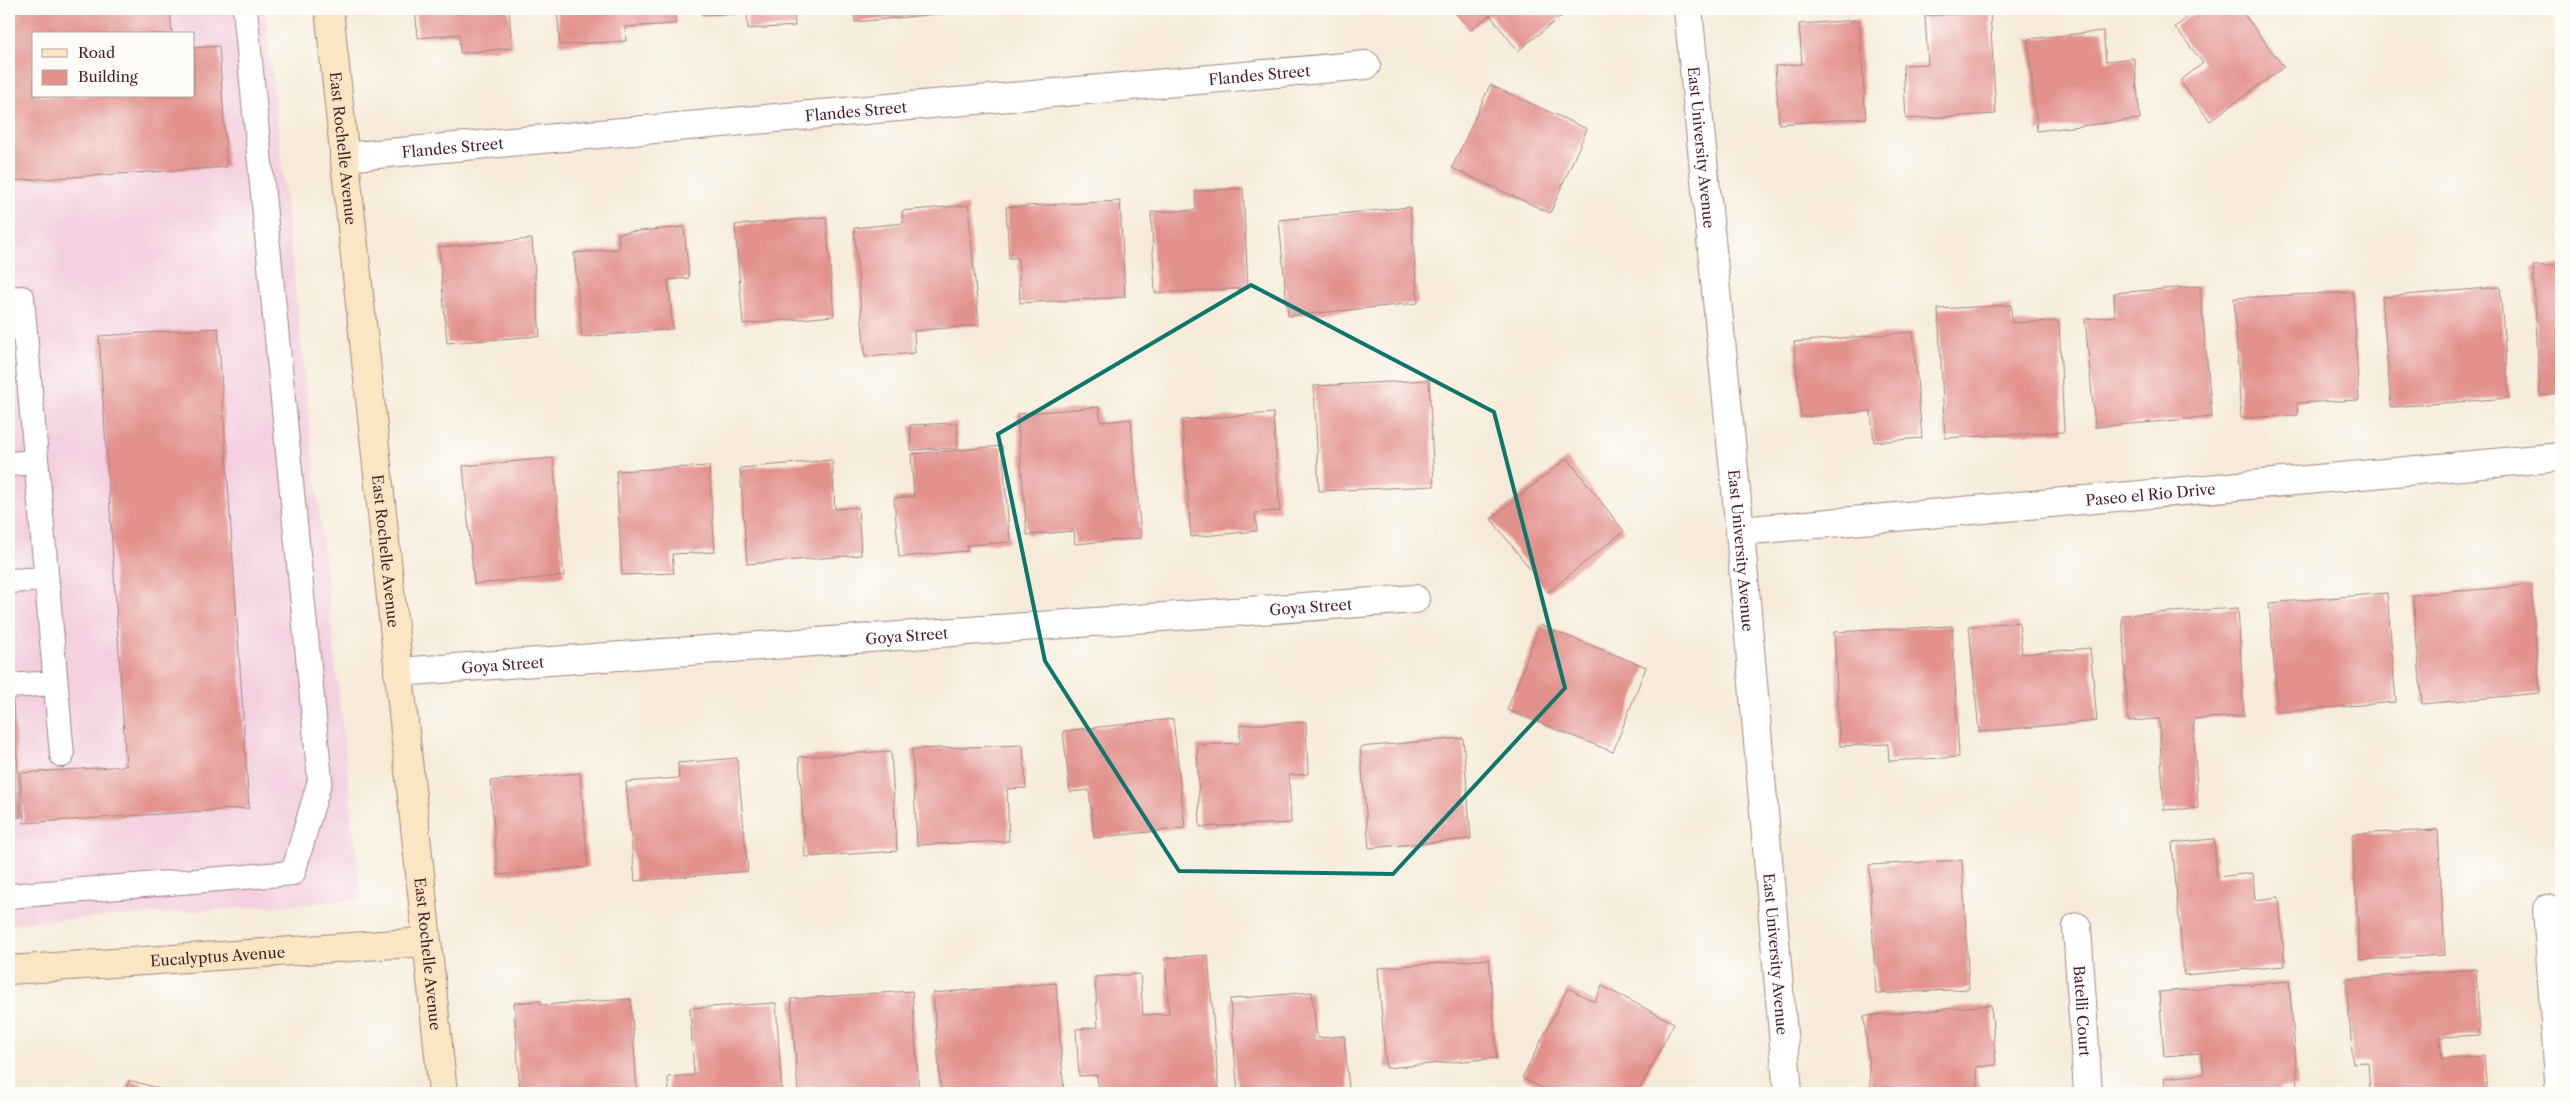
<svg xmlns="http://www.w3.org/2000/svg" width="2570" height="1102" font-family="'Libre Caslon Text',serif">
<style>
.built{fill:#f3cfdf;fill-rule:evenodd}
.building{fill:#e3918d}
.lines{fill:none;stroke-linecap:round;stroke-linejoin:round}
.lane-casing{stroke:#a08582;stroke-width:26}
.street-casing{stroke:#a08582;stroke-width:30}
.secondary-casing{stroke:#a08582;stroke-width:30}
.lane{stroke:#fff;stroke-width:24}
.street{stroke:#fff;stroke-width:28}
.secondary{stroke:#fbe6c3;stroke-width:28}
.marked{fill:none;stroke:#0f766e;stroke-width:4;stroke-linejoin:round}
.labels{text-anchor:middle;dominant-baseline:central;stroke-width:5;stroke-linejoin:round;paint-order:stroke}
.street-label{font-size:15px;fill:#4a1f2b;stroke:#fdfcf7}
</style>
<rect width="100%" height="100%" fill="#fdfcf7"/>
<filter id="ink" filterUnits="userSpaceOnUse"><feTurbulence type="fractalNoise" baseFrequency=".02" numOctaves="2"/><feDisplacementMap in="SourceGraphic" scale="10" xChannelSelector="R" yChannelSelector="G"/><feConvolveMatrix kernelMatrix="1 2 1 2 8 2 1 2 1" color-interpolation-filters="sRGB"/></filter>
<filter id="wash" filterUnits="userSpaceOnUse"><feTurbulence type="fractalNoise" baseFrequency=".0096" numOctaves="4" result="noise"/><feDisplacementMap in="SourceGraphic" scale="20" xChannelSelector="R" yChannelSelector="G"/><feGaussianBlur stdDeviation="1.12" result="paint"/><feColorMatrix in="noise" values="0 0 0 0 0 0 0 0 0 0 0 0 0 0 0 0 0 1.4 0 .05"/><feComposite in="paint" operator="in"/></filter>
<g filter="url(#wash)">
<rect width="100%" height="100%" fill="#f6ebd8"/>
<path class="built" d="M9,9H265L361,900L9,923ZM34,34H194V96H34Z"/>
<g id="blocks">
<path class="building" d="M9,9H170L172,34H34V96H194V48L219,46L227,167L9,181Z
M415,9H509L512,48L460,53L459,34L418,38Z
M557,9H675L676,24L625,27L626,41L560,45Z
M701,9H794L795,26L748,29L747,13L702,15Z
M853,9H947L948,13L855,22Z
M1453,9H1570L1518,51L1490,15L1470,30Z
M2199,9H2240L2284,67L2210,121L2180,81L2203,63L2175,27Z
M1990,12L1996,114L1906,119L1903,65L1928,64L1925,16Z
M1859,20L1866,118L1779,124L1775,66L1802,64L1799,24Z
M2103,31L2106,61L2134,58L2140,119L2037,131L2028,39Z
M1490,85L1587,129L1550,213L1452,168Z
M1243,188L1248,288L1155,293L1151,212L1196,210L1195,191Z
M1120,201L1125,297L1020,303L1018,258H1009L1006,207Z
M968,205L979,325L914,331L915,353L865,357L854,228L903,223L902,211Z
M1410,207L1418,303L1288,316L1279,220Z
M826,217L834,316L743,324L735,225Z
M684,227L689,278L668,280L673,329L582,337L574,253L619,249L618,233Z
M532,239L540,336L447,343L439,247Z
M2561,265V394L2540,396L2533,266Z
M2200,286L2212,417L2095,427L2085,319L2115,316L2114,293Z
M2500,287L2509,398L2391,407L2382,297Z
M2353,292L2359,400L2297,403L2298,415L2241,418L2234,298Z
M2011,305L2012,323L2059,321L2064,432L1945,438L1938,309Z
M218,328L249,808L24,823L20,773L126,766L99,336Z
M1913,332L1922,438L1874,442L1871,411L1801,417L1794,342Z
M1429,380L1434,486L1319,491L1314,386Z
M1099,407L1101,422L1131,419L1141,538L1075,544L1074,531L1027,535L1017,414Z
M1273,413L1280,511L1255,513L1257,531L1191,537L1182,420Z
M957,423L958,448L911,450L910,425Z
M1002,446L1010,542L967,545V551L899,557L894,498L914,496L911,454Z
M553,458L564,576L474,584L463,466Z
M1567,458L1624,531L1548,592L1491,519Z
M832,460L835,509L858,507L861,555L747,564L740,468Z
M709,466L715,552L672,554L674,573L622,575L616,471Z
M2531,585L2540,693L2422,704L2413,595Z
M2387,593L2396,702L2278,712L2269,603Z
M2238,608L2244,716L2193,719L2198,808L2164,810L2159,719L2128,721L2122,615Z
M2019,622L2022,654L2090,648L2097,721L1979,732L1969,626Z
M1540,625L1646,667L1613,752L1507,710Z
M1952,626L1959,757L1889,761L1888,744L1840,746L1834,632Z
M13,701L21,817L9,818V702Z
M1173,719L1185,828L1094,838L1089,790L1070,792L1063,731Z
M1306,722L1308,774L1289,775L1291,823L1200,827L1197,745L1240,743V725Z
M1463,738L1471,839L1369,848L1360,747Z
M1023,745L1026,788L1007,789L1009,841L917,845L912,749Z
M891,751L897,851L805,857L799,757Z
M737,758L748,871L635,881L626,782L679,778L678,763Z
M580,773L588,867L498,875L490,781Z
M2438,830L2445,955L2360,960L2352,834Z
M2214,839L2217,877L2253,873L2255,900L2279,897L2285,966L2184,975L2172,843Z
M1962,860L1969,989L1876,994L1869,865Z
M1208,955L1219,1093H1174L1173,1087L1146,1089V1093H1099L1097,1075L1079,1076L1076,1029L1098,1027L1095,977L1140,974L1143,1015L1169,1014L1165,958Z
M1489,959L1497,1058L1386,1068L1378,968Z
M2476,969L2480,1035L2440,1037L2442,1059L2484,1056L2487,1093H2370L2368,1062L2353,1063L2346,979Z
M2289,981L2298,1087L2279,1089V1093H2166L2164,1078L2204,1074L2201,1053L2164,1056L2159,992Z
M1056,983L1064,1093H941L933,993Z
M1602,986L1674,1023L1638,1093H1553L1522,1078L1568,988L1595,1002Z
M912,991L919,1093H798L791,999Z
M1312,992L1317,1038L1344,1036L1349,1089L1301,1093H1238L1230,999Z
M631,999L637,1093H520L514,1003L541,1001V1005Z
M776,1003L782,1093H669L668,1077L694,1075L690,1008Z
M1991,1005L1996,1065L1976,1067L1979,1093H1891L1890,1087L1871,1089L1864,1016Z
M129,1080L174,1093H125Z"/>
</g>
</g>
<g filter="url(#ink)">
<use href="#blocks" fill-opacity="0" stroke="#a08582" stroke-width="1"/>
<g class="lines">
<defs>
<path id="lane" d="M9,299L22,298L62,755
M9,464L36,462
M9,581L46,579
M9,686L55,683
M9,896L293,873L320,780L245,9"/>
<g id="street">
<path id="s1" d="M1688,9L1740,531L1788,1093"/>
<path id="s2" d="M344,157L1366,65"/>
<path id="s3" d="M1740,531L2561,457"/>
<path id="s4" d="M398,672L1415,599"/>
<path d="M2547,909L2560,1093"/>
<path id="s5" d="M2077,927L2088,1093"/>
</g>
<g id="secondary">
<path id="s6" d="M329,9L443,1093"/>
<path id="s7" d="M9,970L425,942"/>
</g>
</defs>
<use href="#lane" class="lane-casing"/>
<use href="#street" class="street-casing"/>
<use href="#secondary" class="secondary-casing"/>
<use href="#lane" class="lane"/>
<use href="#street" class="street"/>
<use href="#secondary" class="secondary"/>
</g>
</g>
<path class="marked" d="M1251,285L1494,412L1565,688L1393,874L1179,871L1045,661L998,434Z"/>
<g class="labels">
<g class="street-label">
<text stroke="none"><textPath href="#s2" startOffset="919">Flandes Street</textPath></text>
<text stroke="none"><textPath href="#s2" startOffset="514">Flandes Street</textPath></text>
<text stroke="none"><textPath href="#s2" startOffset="109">Flandes Street</textPath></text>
<text stroke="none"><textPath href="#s6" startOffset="140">East Rochelle Avenue</textPath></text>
<text stroke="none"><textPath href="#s1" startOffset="139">East University Avenue</textPath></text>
<text stroke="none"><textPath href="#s3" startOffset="412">Paseo el Rio Drive</textPath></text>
<text stroke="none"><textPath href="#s6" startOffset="545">East Rochelle Avenue</textPath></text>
<text stroke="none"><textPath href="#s1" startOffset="544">East University Avenue</textPath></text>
<text stroke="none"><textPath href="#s4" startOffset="915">Goya Street</textPath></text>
<text stroke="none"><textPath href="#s4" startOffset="510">Goya Street</textPath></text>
<text stroke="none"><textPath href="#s4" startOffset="105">Goya Street</textPath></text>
<text stroke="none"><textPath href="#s6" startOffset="950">East Rochelle Avenue</textPath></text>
<text stroke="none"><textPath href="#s1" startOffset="949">East University Avenue</textPath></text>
<text stroke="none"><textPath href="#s7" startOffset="209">Eucalyptus Avenue</textPath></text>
<text stroke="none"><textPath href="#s5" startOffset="84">Batelli Court</textPath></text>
</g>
</g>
<rect width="2570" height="1102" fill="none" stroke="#fdfcf7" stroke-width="30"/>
<rect x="32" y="32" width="162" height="65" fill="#fdfcf7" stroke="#b5a4a5"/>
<rect x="42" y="49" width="25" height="8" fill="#fbe6c3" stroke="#b5a4a5"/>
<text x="78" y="58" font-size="15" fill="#4a1f2b">Road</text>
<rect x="42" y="70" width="25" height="15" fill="#e3918d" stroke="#b5a4a5"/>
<text x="78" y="82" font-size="15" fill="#4a1f2b">Building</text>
</svg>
